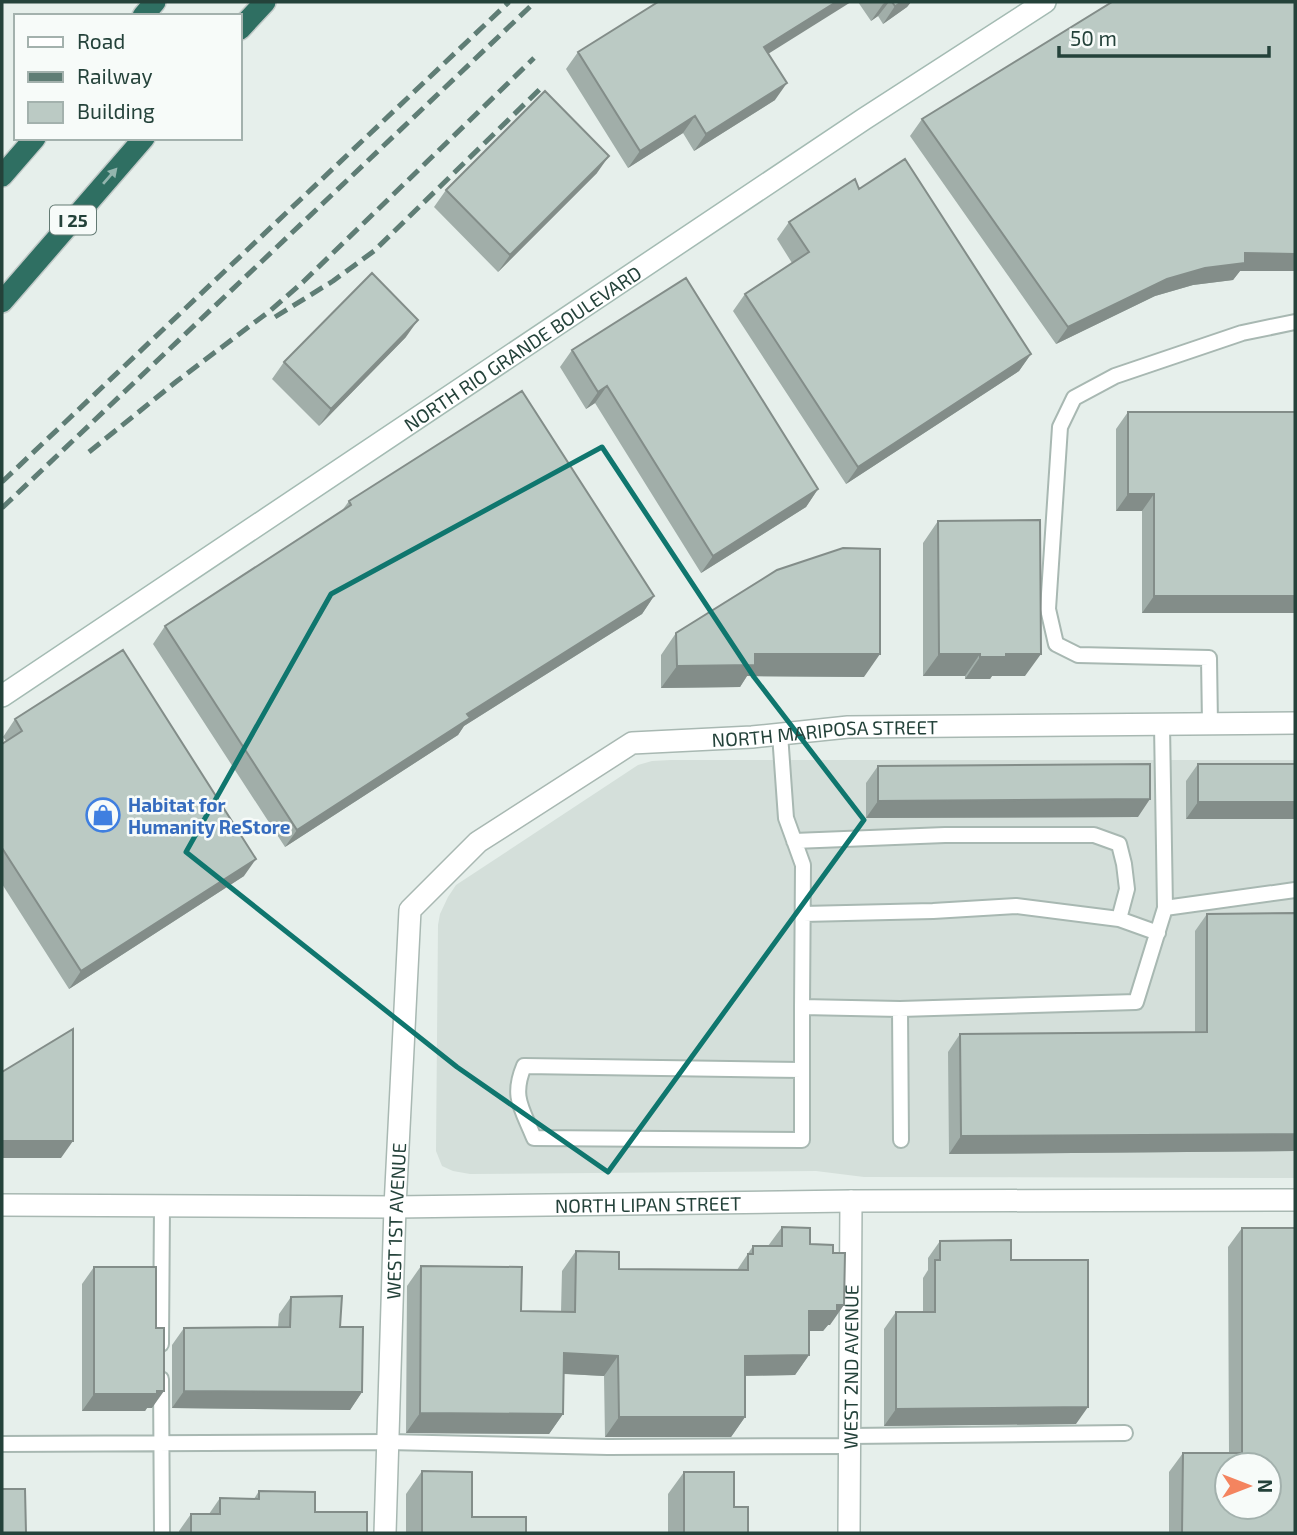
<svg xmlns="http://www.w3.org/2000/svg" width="1297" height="1535" font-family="'Exo 2',sans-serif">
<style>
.built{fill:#d4dfda}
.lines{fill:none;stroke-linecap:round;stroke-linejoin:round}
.lane-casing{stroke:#a8b8b2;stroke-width:18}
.street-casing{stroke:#a8b8b2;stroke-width:24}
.secondary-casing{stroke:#a4bbb3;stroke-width:24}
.highway-casing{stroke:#c2cac8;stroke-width:24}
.lane{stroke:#fff;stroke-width:14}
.street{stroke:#fff;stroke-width:21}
.secondary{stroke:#fff;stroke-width:21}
.highway{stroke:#2f6f62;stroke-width:21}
.rail{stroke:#5f7d75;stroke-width:5;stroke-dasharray:14 7;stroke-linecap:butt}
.wall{fill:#a1aea9}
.shaded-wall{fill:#838d89}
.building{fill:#bbcac4;stroke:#838d89;stroke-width:2;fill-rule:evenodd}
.oneway{fill:#93b5ae}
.marked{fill:none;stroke:#0f766e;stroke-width:5;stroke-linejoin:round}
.labels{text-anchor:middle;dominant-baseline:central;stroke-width:5;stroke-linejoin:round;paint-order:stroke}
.shield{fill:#f7fbf9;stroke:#637a73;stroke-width:2}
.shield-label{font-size:18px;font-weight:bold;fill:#24423a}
.street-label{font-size:19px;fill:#24423a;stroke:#f7fbf9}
.shop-label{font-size:19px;font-weight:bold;fill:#366cbe;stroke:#f7fbf9;text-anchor:start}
</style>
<rect width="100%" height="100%" fill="#e6efeb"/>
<path class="built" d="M671,760H1295V1178L864,1177L816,1171L470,1174L453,1171L442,1166L436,1151L438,925L440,914L448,897L456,885L638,765L652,761Z"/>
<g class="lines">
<defs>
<path id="lane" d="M1210,724L1209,658L1078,655L1056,644L1048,609L1060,427L1074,398L1115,376L1242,333L1295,322
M780,734L786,818L803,865L802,1007L900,1009L901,1140
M794,841L945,835H1094L1119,844L1124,864L1127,889L1119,919
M1165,908L1295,890
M803,914L933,911L1016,906L1119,919L1158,933
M802,1007V1140L534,1138C522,1108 511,1097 524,1066L802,1070
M900,1009L1136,1002L1165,908L1162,725
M161,1344L162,1206
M161,1379L162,1533
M849,1436L1125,1433
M2,1444L388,1442L608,1447L849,1446"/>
<g id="street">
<path id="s1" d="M2,1205L395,1207L851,1201L1295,1200"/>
<path id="s2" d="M385,1533L395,1207L410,910L478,842L632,743L752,737L848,727L1295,723"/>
<path id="s3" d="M849,1533L851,1201"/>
</g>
<g id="secondary">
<path id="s4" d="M2,696L864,119L1045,2"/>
</g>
<path id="highway" d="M143,16L155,2
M240,29L265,2
M2,176L35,138
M2,302L144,138"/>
</defs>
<use href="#lane" class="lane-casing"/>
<use href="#street" class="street-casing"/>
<use href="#secondary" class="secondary-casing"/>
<use href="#highway" class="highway-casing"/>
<use href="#lane" class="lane"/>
<use href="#street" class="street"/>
<use href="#secondary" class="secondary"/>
<use href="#highway" class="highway"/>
<path class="rail" d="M275,317L333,281L374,251L542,87
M89,452L177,381L271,310L303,282L534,58
M2,482L509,2
M2,508L535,2"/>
</g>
<path class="wall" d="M858,2H911L907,7L883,24L878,16L871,21Z
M578,52L769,54L775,100L694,151L683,133L628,168L566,69Z
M922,119L1240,271L1233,280L1193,285L1155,296L1056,344L910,136Z
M597,173L498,272L434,207L446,190Z
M859,189L1031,354L1019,371L846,484L733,311L745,294L792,263L777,239L789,222Z
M406,337L319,426L272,379L284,362Z
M572,350L818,489L806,507L701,573L595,403L586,409L560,367Z
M1128,412H1295V613H1142V511H1116V429Z
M349,501L654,596L642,614L464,726L458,735L285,847L153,644L165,626L341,512Z
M938,521L1025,676H992L990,679H965V676H923V543Z
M676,633L864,677L747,676L740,687L661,688V655Z
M15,719L244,876L69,989L2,884V744L6,741L3,737Z
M1198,764H1295L1186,819V781Z
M878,766L1138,817L866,818V783Z
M1295,913V1151L949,1154L948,1052L960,1034L1195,1032V931L1207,914Z
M782,1227L810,1244L830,1325H828L823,1331H809V1355L795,1375L745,1376V1417L731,1437H605L604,1376L564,1374L563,1414L549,1434L406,1433L407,1286L421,1266L521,1311L561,1312L562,1271L576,1251L619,1269L737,1270L753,1246H768Z
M1242,1228L1295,1533H1169V1472L1183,1453H1229L1228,1247Z
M940,1241L1011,1260L1076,1424L884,1426V1329L896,1312H923V1278L928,1270V1258Z
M94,1267L152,1408H147L145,1411H82V1284Z
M291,1297L340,1327L362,1392L350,1410L172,1408V1345L184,1328L278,1327L279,1314Z
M422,1471L472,1517L526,1533H406V1494Z
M684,1472L734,1507L748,1533H668V1494Z
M259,1491L315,1512L367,1533H179V1531L191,1514H209L220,1498L254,1499Z"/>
<path class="shaded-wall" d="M836,2H851L752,64L764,47Z
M886,2H889L878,16L871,21L883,4Z
M902,2H911L907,7L883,24L895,6Z
M787,83L775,100L694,151L706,134Z
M695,116L683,133L628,168L640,151Z
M609,156L597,173L498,272L510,255Z
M1245,253L1295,254V271H1240L1233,280L1193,285L1155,296L1056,344L1068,327L1167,279Z
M418,320L406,337L319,426L331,409Z
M1031,354L1019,371L846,484L858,467Z
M607,386L595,403L586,409L598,392Z
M818,489L806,507L701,573L713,556Z
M1128,494H1154L1142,511H1116Z
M654,596L642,614L464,726L458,735L285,847L297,830L467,714Z
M1154,596H1295V613H1142Z
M755,654H880L864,677L747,676L740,687L661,688L677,666Z
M939,654H980L965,676H923Z
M1006,654H1041L1025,676H992L990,679H965L980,657Z
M1150,799L1138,817L866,818L878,801Z
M1198,802H1295V819H1186Z
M256,859L244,876L69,989L81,971Z
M1295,1134V1151L949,1154L961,1136Z
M2,1141H73L61,1158H2Z
M837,1305H844L830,1325H828L823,1331H795L809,1311Z
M564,1353L618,1356L604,1376L550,1373Z
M809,1355L795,1375L731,1376L745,1356Z
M164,1391L152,1408H147L145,1411H82L94,1394Z
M184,1391L362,1392L350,1410L172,1408Z
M1088,1407L1076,1424L884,1426L896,1409Z
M420,1413L563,1414L549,1434L406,1433Z
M619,1417H745L731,1437H605Z"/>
<path class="building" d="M658,2H836L764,47L787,83L706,134L695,116L640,151L578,52Z
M892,2H902L895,6Z
M1112,2H1295V254L1245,253V263L1205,268L1167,279L1068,327L922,119Z
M545,91L609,156L510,255L446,190Z
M905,159L1031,354L858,467L745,294L809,252L789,222L855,179L859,189Z
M372,273L418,320L331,409L284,362Z
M686,278L818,489L713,556L607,386L598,392L572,350Z
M522,391L654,596L467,714L470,718L297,830L165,626L351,505L349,501Z
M1128,412H1295V596H1154V494H1128Z
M1040,520L1041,654H1006V657H980V654H939L938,521Z
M843,548L880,549V654H755V665L677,666L676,633L777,570Z
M123,650L256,859L81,971L2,848V744L22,731L15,719Z
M1150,764V799L878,801V766Z
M1198,764H1295V802H1198Z
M1295,913V1134L961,1136L960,1034L1207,1032V914Z
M73,1029V1141H2V1072Z
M782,1227L810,1228V1244L833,1245V1253H845L844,1305H837V1311H809V1355L745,1356V1417H619L618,1356L564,1353L563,1414L420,1413L421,1266L522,1267L521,1311L575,1312L576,1251L619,1252V1269L748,1270V1254H753V1246H782Z
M1242,1228H1295V1533H1182L1183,1453H1242ZM1227,1465H1269V1507H1227Z
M1011,1240V1260H1088V1407L896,1409V1312H935V1260H940V1241Z
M94,1267H156V1328H164V1391H157V1394H94Z
M342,1296L340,1327H363L362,1392L184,1391V1328L290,1327L291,1297Z
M422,1471L472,1472V1517H526V1533H422Z
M684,1472H734V1507H748V1533H684Z
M2,1489H25L26,1533H2Z
M259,1491L315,1492V1512H367V1533H191V1514H220V1498L259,1499Z"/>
<defs><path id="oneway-solid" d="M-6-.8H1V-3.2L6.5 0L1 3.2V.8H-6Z" transform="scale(1.75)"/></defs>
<use class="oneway" href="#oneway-solid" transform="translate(110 176) rotate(-49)"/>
<path class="marked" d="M602,447L754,677L864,820L608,1172L457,1067L186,852L331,594Z"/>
<defs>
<symbol id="shop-ring" viewBox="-11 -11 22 22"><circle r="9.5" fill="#f7fbf9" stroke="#3f7fe0" stroke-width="1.5"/><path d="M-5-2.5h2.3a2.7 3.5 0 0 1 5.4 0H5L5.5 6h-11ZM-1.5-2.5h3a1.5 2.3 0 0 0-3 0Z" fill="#3f7fe0"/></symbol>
</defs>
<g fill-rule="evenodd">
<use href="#shop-ring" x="84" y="796" width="38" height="38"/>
</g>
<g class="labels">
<rect class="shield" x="50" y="205.5" width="46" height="29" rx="5"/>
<g class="shield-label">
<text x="73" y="220">I 25</text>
</g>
<g class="street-label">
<text stroke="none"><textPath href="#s4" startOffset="626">NORTH RIO GRANDE BOULEVARD</textPath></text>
<text stroke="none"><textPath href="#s2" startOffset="1096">NORTH MARIPOSA STREET</textPath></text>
<text stroke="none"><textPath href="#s1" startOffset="646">NORTH LIPAN STREET</textPath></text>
<text stroke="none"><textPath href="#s2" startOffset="312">WEST 1ST AVENUE</textPath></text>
<text stroke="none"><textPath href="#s3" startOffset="166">WEST 2ND AVENUE</textPath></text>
</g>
<g class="shop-label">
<text x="128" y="804">Habitat for<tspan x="128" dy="22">Humanity ReStore</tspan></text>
</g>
</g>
<rect width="1297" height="1535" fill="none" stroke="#24423a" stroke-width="7"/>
<rect x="14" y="14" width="228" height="126" fill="#f7fbf9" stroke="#a3b1ad" stroke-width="2"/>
<rect x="28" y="37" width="35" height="10" fill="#ffffff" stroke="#a3b1ad" stroke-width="2"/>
<text x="77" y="49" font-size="21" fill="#24423a">Road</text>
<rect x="28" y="72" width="35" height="10" fill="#5f7d75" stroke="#a3b1ad" stroke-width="2"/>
<text x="77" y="84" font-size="21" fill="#24423a">Railway</text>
<rect x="28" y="102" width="35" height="21" fill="#bbcac4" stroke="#a3b1ad" stroke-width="2"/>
<text x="77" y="119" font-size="21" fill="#24423a">Building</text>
<g transform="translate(1248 1486) rotate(90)"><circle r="33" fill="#f7fbf9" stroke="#a3b1ad" stroke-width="2"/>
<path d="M0-5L12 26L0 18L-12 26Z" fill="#f4845f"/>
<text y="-10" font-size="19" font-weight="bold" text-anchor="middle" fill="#24423a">N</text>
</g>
<path d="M1059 46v10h210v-10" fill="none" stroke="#24423a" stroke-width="3.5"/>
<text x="1070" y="46" font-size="21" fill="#24423a" stroke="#f7fbf9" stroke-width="5" paint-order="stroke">50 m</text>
</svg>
